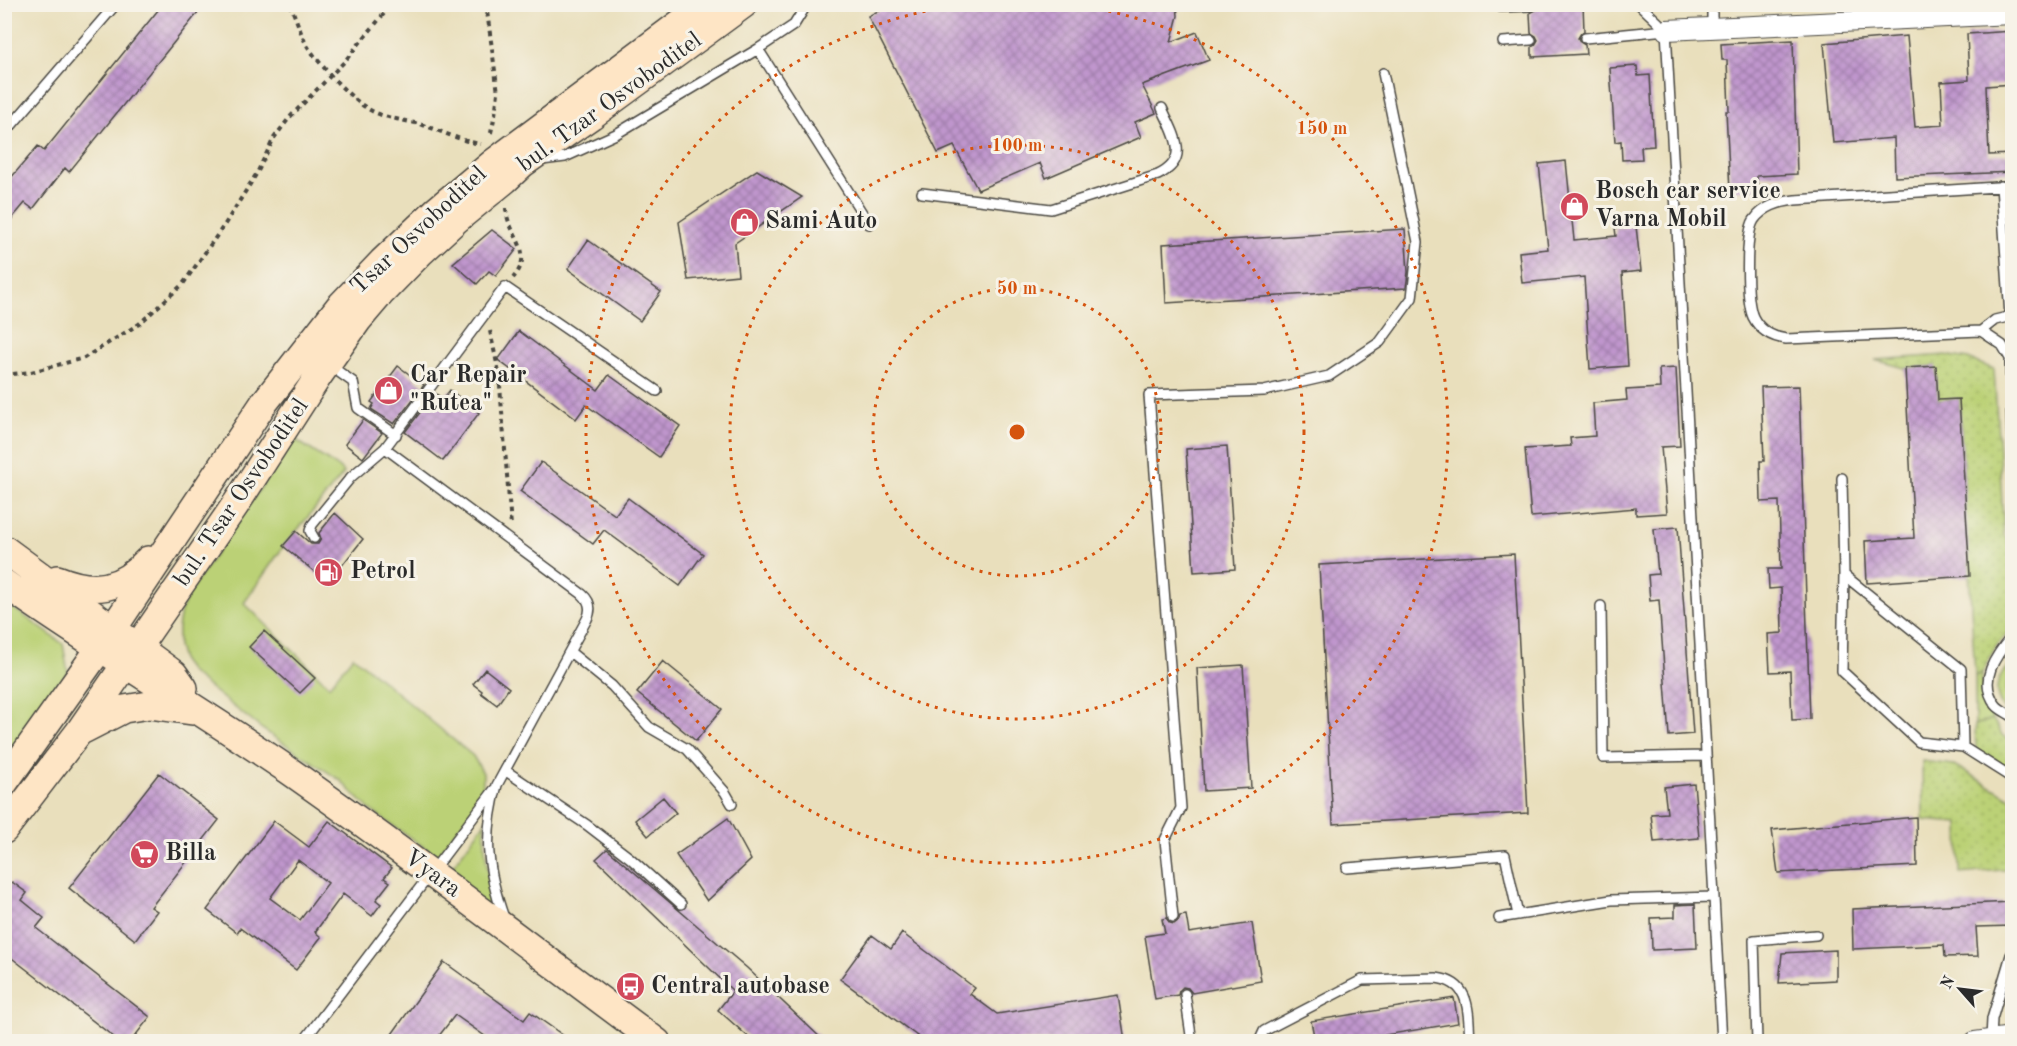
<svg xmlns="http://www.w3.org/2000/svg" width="2017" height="1046" font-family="'Old Standard TT',serif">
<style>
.grass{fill:#bbd176;stroke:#737e50;stroke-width:1.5}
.park{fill:url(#park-dots);stroke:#737e50;stroke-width:1.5}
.building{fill:url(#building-cross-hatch);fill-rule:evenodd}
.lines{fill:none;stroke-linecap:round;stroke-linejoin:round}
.lane-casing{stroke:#484641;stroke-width:12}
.street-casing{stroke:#484641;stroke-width:22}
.secondary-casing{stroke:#484641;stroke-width:30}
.path{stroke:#484641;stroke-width:4;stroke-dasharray:4.5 4.5;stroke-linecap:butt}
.lane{stroke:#fff;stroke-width:9}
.street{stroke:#fff;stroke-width:20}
.secondary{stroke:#fee5c5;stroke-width:27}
.ring{fill:none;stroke:#d5540f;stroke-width:3;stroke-dasharray:3 6}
.labels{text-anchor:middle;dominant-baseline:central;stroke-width:6;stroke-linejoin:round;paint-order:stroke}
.street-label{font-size:24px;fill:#2b2b2b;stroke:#f7f3e8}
.poi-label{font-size:24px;font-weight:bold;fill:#2b2b2b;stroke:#f7f3e8;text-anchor:start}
.centre{fill:#d5540f;stroke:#f7f3e8;stroke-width:3}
.ring-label{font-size:18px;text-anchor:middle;font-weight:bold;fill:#d5540f;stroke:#f7f3e8;stroke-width:6;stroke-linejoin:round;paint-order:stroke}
</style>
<defs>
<pattern id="park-dots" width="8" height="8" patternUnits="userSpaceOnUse" patternTransform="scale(1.5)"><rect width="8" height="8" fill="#bbd176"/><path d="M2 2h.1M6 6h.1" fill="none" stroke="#a1b466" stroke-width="1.8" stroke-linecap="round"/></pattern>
<pattern id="building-cross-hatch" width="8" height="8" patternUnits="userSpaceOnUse" patternTransform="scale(1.5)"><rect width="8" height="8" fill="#c096cd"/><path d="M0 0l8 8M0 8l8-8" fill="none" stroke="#9c7ba7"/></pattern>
</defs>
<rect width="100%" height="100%" fill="#f7f3e8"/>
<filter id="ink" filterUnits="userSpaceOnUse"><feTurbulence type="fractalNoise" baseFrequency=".0167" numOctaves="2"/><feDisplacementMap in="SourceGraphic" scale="12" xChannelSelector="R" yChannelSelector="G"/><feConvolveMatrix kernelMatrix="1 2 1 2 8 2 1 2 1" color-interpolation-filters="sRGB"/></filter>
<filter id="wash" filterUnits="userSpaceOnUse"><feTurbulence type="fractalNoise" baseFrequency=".008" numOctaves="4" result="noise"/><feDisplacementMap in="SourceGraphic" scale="24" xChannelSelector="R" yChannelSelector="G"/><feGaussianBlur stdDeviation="1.35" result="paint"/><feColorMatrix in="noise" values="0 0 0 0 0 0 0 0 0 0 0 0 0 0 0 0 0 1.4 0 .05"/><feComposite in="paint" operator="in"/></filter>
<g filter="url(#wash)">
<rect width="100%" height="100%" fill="#e9dfbc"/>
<path class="grass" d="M294,439L338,467L344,473L281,550L244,603L329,686L353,656L473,756L483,773V797L437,856L369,809L340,780L262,729L191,673L182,661L178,646V628L181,611L191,590Z
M5,602L63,644L68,673L5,763Z
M2012,664C2012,673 2007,680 2007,688C2007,700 2012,706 2012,717C1993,702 1991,679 2012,664Z
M1982,673V692L1993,719L1975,725V676Z
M485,822C483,856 490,887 500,919L445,876Z"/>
<path class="park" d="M1946,355L1968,359L1994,369L2004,535L2012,546V627L1995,648L1982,673L1975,676L1959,399L1938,400L1935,366L1905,368L1875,360Z
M1993,719L2002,735L2012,741V773L1976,750L1975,725Z
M1922,761L1954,765L2012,799V869L1960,874L1959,823L1923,820Z"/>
<g id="blocks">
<path class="building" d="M163,4H205L69,172L65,168L33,209L25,203L4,228V186L38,146L44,151Z
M892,4H1177L1178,16L1171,42L1197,32L1209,60L1142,85L1156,113L1135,122L1141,137L1046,178L1040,163L978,190L954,146L938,153L868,16Z
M1536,4H1583L1584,31L1581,33L1578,38L1580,42L1585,45L1586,54L1532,57V47L1535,45L1538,40L1536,36L1531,33L1530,13L1536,10Z
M2013,31V84L1986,86L1989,155L2013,154V172L1895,177L1894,138L1833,143L1824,43L1907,36L1915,127L1943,125L1941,82L1969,80L1967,34Z
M1793,40L1797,174L1757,176L1758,189L1730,191L1726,111H1729L1727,60H1722L1721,44Z
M1637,66L1638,76L1650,75L1654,146L1641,147L1642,159L1622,160L1621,141L1615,142L1610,68Z
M1566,161L1574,240L1616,236L1615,228L1636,226L1641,271L1622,273L1628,366L1590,369L1584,277L1522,283L1519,252L1548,249L1539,164Z
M757,170L802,197L735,243L738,275L688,280L679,222Z
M1405,229L1408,272L1406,288L1166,303L1163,244Z
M492,230L517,249L496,276L489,271L477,284L453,263Z
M588,240L661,292L640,321L568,269Z
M519,331L598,390L609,375L680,426L659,457L586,405L576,419L498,360Z
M398,366L424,385L394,424L371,409L374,404L371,402Z
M1936,366L1938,400L1959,399L1970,576L1867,583L1865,541L1914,538L1905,368Z
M1676,368L1680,446L1661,447L1667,513L1636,515V508L1531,517L1525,449L1571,446L1570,438L1595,436L1593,403L1627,400L1626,390L1660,388L1659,369Z
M1799,386L1810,719L1792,720L1790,671L1770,672L1768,634L1782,633L1781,588L1769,589L1768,569H1781L1779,501L1761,502L1760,461H1764L1761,387Z
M450,390L479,413L443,461L405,432L435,393L443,399Z
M363,420L382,433L363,458L345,444Z
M1227,446L1235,569L1194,572L1186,449Z
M541,462L615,515L628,498L703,554L680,586L604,530L593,544L520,491Z
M335,513L363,539L328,583L283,546L296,531L311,544H318L321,539L319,533Z
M1678,527L1693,734L1669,736L1659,600L1650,601L1648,575L1658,574L1654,529Z
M1514,554L1528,813L1333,824L1319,565Z
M264,631L315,678L300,693L249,647Z
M663,661L722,709L696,741L637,693Z
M1243,665L1251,788L1204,791L1197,668Z
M485,669L509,688L497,705L481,693L482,691L473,684Z
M159,773L219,820L151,907L157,911L135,940L69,888Z
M1694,784L1699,838L1654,842L1651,814L1667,813L1664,787Z
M663,797L676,813L648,836L635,820Z
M1916,817L1917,866L1778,873L1772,830Z
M728,818L751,860L707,901L676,855Z
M274,821L309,847L329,821L392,868L384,878L390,882L376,900L381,904L372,916L343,894L315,932L321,937L296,970L240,928L237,933L207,910ZM298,860L328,883L300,920L270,898Z
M607,849L747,968L824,1041H753L718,1010L733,991L596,859Z
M12,882L27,893L22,900L44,918L36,928L150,1017L131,1041H119L4,952V892Z
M2013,902V926L1976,927L1978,956L1945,957L1944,945L1853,949L1852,909Z
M1695,904L1697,948L1652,950L1651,918L1675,917V905Z
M1186,915L1189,933L1252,923L1261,981L1192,993L1188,988L1183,987L1179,991L1178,995L1155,999L1145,936L1165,933L1162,919L1166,918L1170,923L1174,924L1179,920L1180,916Z
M902,933L975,988L970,994L997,1014L1118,995L1125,1041H924L840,979L872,935L891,949Z
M1836,950V980L1779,983L1782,953Z
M444,962L524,1020L530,1012L571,1041H492L455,1015L435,1041H387Z
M1454,998L1458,1023L1385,1035L1386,1041H1315L1311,1021Z"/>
</g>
</g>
<g filter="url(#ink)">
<use href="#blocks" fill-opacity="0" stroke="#484641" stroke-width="1.5"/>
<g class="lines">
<defs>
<path id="lane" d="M1639,4L1666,30L1722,1042
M1712,4V28
M1501,7L1530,6
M1585,38L1666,30
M1503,42L1531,40
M758,49L869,224
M4,134L116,4
M542,160L565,157L616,134L758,49L794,25L807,4
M2001,186L2010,316
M922,193L1051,209L1158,175C1192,159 1173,133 1162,108
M1981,331L1995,320L2012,316
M2012,358L2010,362L2012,439
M2011,360L2002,345L1981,331L1786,339C1772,337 1760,331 1753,317C1746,301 1745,234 1754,220C1764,206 1779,202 1795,200L2012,186
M329,365L353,382L358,408L396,435
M1842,478L1844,575L1842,671L1919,742L1963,747L2012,778
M314,538L310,531L312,525L351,477L385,448
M1844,575L1961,669L1963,747
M1601,606L1603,758L1706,756
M2012,636C1996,655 1977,681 1996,705C2000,710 2008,713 2012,716
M570,652L612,686L649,727L687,749L725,792L732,804
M506,771L587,825L630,858L681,904
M1347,868L1505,855L1518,915
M1173,917L1165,840L1181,808L1149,395L1264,391L1329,376L1380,342L1412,298L1418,242L1383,73
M504,918C487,869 483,837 497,785L587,619C592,609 590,601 582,594L385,448L505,287L657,391
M1499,918L1611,900L1714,897
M1185,994L1192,1042
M1991,1039L1992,1019L2011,955
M303,1042L494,790
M1259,1042L1264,1031L1362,980L1436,978C1472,982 1468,1013 1470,1042
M1757,1042L1754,940L1816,935"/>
<path id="street" d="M1666,30L2012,14
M1975,1042L2012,1037"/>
<path id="secondary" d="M4,549L174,674L184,688
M57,579C94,594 121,590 148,560
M4,583C97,649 195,706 288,770C413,857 534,951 657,1042
M83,730L124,709L149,705L192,711
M4,783L100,648L264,403L339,307L382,262L437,210L493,163L706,4
M4,830L79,732L236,504L319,375L358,320L381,293L420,253L456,220L505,180L522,164L591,116L744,4"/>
</defs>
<use href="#lane" class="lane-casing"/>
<use href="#street" class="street-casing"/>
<use href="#secondary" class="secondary-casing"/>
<path class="path" d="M289,4C297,18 300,34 308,47C322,67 349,98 370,110C386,119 406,120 423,125C443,132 461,141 481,144
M486,4L498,93L495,115L490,137
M506,208C507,235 537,251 513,278
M490,331L499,373L511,526
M4,375L31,372L84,358L139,324L183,284L225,224L257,173L274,138L290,117L344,62L392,4"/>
<use href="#lane" class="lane"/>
<use href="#street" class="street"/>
<use href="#secondary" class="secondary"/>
</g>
</g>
<g class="ring">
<circle cx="1017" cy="432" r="144"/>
<circle cx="1017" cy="432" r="287"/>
<path d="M1073 5A431 431 0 1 1 961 5"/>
</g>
<defs>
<symbol id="shop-disc" viewBox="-11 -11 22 22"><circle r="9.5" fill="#d1495b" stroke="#f7f3e8"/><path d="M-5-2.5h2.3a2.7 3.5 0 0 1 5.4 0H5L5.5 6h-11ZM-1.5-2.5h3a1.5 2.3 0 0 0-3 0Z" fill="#fff"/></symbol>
<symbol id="fuel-disc" viewBox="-11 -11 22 22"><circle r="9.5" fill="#d1495b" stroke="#f7f3e8"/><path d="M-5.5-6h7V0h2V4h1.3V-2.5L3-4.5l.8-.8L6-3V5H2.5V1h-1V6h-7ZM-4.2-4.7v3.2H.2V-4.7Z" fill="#fff"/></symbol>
<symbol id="supermarket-disc" viewBox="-11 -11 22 22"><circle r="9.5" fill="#d1495b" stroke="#f7f3e8"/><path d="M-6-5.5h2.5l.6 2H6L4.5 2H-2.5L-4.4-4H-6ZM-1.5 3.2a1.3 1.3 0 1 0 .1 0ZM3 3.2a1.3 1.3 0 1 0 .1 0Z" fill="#fff"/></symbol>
<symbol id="bus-disc" viewBox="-11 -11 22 22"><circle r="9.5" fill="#d1495b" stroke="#f7f3e8"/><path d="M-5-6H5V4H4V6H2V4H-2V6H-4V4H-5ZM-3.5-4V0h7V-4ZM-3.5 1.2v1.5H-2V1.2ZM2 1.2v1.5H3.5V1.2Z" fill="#fff"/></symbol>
</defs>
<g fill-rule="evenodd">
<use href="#shop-disc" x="1558" y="190" width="33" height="33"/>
<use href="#shop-disc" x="728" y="206" width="33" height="33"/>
<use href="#shop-disc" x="372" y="374" width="33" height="33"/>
<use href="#fuel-disc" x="312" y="556" width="33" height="33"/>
<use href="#supermarket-disc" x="128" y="838" width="33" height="33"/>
<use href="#bus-disc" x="614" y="970" width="33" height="33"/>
</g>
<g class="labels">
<g class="street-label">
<text transform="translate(610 103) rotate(-36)">bul. Tzar Osvoboditel</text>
<text transform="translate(419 231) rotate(-43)">Tsar Osvoboditel</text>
<text transform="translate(242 493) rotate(-56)">bul. Tsar Osvoboditel</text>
<text transform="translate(432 874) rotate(36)">Vyara</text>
</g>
<g class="poi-label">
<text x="1595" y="192">Bosch car service<tspan x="1595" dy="28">Varna Mobil</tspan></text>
<text x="765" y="222">Sami Auto</text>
<text x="410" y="376">Car Repair<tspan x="410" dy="28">"Rutea"</tspan></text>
<text x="350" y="572">Petrol</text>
<text x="165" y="854">Billa</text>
<text x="651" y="987">Central autobase</text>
</g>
</g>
<circle cx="1017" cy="432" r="9" class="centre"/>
<g class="ring-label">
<text x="1322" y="134">150 m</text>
<text x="1017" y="151">100 m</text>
<text x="1017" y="294">50 m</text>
</g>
<rect width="2017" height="1046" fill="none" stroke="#f7f3e8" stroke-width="24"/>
<g transform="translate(1960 989) rotate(298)" stroke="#f7f3e8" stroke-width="4.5" paint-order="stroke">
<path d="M0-4.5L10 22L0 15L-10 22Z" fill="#2b2b2b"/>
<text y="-9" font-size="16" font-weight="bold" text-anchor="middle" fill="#2b2b2b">N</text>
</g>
</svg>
